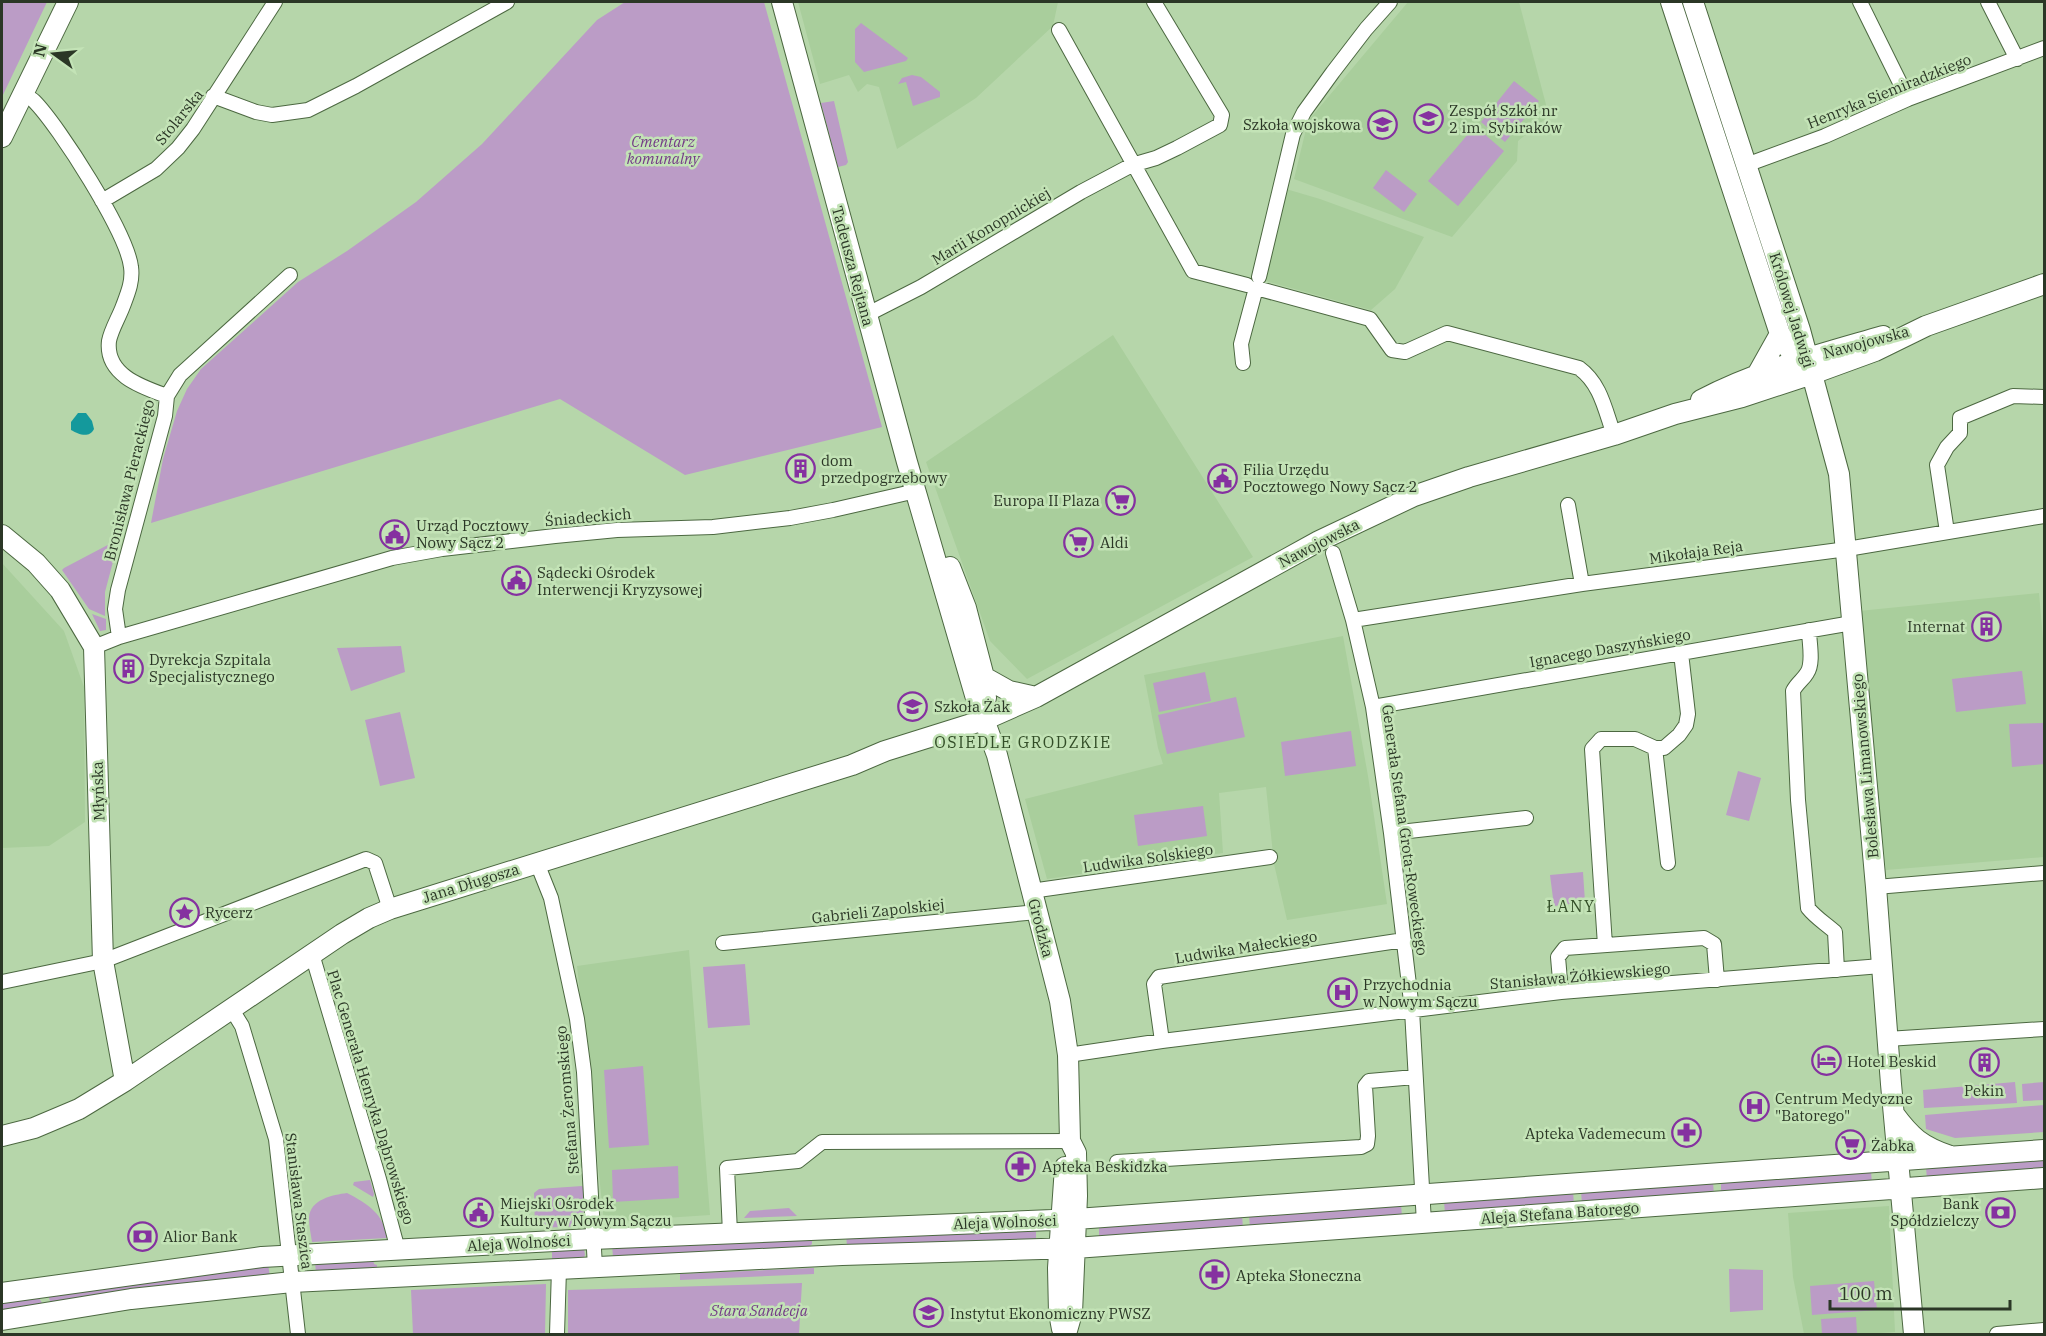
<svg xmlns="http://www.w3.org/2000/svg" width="2046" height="1336" font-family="'IBM Plex Serif',serif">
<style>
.built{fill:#a9ce9c}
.green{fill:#bb9cc6}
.water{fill:#14999c}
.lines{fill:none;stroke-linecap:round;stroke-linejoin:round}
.street-casing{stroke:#4c6841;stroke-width:16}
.secondary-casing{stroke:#4c6841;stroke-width:22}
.street{stroke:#fff;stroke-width:14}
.secondary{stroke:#fff;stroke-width:20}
.labels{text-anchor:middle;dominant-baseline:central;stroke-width:5;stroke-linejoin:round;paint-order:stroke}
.street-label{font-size:15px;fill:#2b3726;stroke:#c3e3b6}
.poi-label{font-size:15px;fill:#2b3726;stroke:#c3e3b6;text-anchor:start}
.park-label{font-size:15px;font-style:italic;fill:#743b87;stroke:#c3e3b6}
.neighbourhood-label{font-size:16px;letter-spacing:1.5px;fill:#324d27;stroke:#c3e3b6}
</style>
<rect width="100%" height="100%" fill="#b6d6aa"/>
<path class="built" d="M798,2H1058L1053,26L976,98L897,149L879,87L867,84L858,92L849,75L820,84Z
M1408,2H1519L1549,116L1518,141L1517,161L1452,237L1294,179L1308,121Z
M1286,189L1320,199L1424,237L1395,289L1371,310L1262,280Z
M1113,335L1253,557L1027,679L990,641L926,462Z
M2,563L64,631L84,687L85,822L49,846L2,848Z
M2039,593L2044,651V857L1886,870L1859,611Z
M1343,636L1368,776L1387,904L1287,920L1274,864L1266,787L1219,793L1223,853L1047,879L1025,799L1163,764L1158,748L1144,675Z
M689,950L710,1215L604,1222L577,966Z
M1889,1206L1895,1332L1865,1334H1804L1793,1277L1788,1213Z"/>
<path class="green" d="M2,2H47L2,97Z
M625,2H764L882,427L685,475L560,399L151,523L163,459L177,411L187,389L201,369L298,282L347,251L416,202L482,144L597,20Z
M861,23L908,58L906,61L864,72L855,62V29Z
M912,75L921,77L940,92V97L913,106L906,82L898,84L902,78Z
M1514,81L1539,101L1505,142L1481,122Z
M834,101L848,162L846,165L838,167L821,103Z
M1475,126L1504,151L1458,206L1428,181Z
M1386,170L1417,194L1404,212L1373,188Z
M119,539L105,592V616L89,609L62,570L64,568Z
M92,614L106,619V630L100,631Z
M401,646L405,672L351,691L337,648Z
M2022,671L2026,704L1956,712L1952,679Z
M1205,672L1211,701L1159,712L1153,683Z
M1236,697L1245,737L1167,754L1158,715Z
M400,712L415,778L380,786L365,720Z
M2044,723V764L2012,767L2009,724Z
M1351,731L1356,766L1285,776L1281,742Z
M1738,771L1761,778L1749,821L1726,815Z
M1203,806L1207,836L1138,846L1134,815Z
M1583,872L1585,902L1554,906L1550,875Z
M745,964L750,1025L708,1028L703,967Z
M643,1066L649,1145L609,1148L604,1070Z
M2015,1082L2017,1103L1924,1108L1923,1090Z
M2044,1082V1100L2023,1101L2022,1084Z
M2044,1105V1132L1955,1138L1926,1129L1925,1115Z
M2044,1157V1171L1927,1180L1926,1167Z
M678,1166L679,1198L613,1202L612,1170Z
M1871,1171L1872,1184L1721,1195V1182Z
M370,1180L374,1194L373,1197L353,1185L354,1182Z
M1713,1182L1714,1195L1582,1204L1581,1191Z
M582,1186L586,1190L588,1226L535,1228L534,1193L539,1189Z
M1573,1191L1574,1205L1445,1214L1444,1201Z
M347,1193C368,1204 384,1214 387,1238L312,1242C311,1235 309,1226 309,1218C310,1199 333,1195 347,1193Z
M1401,1204L1402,1217L1250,1228L1249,1215Z
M789,1208L797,1216L744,1218L750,1211Z
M1242,1215L1243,1228L1099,1238V1225Z
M1036,1229V1242L847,1246L846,1234Z
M812,1239V1244L808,1248L613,1257L612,1245Z
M552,1249H584L585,1255L582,1260L552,1262Z
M373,1258L374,1264L377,1265V1271L316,1274L315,1261Z
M268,1264L270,1277L52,1306L47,1293Z
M814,1268V1274L680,1280V1274Z
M1729,1269L1763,1270V1310L1730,1312Z
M1874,1281L1877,1310L1812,1315L1810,1286Z
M802,1283L799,1334H568V1290Z
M546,1284L545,1334H413L411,1290Z
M37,1295L44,1306L2,1313V1300Z
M1856,1317L1857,1333L1822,1334L1821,1319Z"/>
<path class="water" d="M78,413H86L92,421L94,429C89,439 78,434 71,430V422Z"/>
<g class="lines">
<defs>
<path id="street" d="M1860,2L1908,99
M1988,2L2017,59
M1059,30L1193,271L1247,285
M22,94C26,96 31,98 34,101C59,126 127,233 131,267C133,281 128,293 123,306C119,317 111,330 109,341C105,375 142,387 167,396
M213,96L256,112L272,115L308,110L356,86L507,2
M1746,165L1825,136L1908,99L2044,48
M102,201L156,169L178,148L193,129L275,2
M1259,277L1293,134L1304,112L1333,72L1366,29L1390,2
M866,315L921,287L1081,192L1132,165L1156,158L1177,148L1220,125L1222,115L1154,2
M1243,363L1241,344L1256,288L1370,319L1392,350L1405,352L1447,333L1579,368C1601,384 1605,410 1614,435
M1568,505L1582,584
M1947,532L1937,465L1947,447L1960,433V418L2013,396L2044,397
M1333,553L1353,620L1373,707L1391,833L1412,1010L1424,1223
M1353,620L1582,584L1847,549L2044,516
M1809,630C1809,642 1814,663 1807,673C1803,680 1797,683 1793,691L1798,800L1808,908C1816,918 1825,923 1835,932L1837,970
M119,637L115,609L118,590L165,416L167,396L180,375L290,275
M94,647L119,637L392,558L442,549L555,536L617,530L713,527L790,518L833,510L916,491
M1373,707L1852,623
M1655,748L1668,863
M1391,833L1526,818
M537,863L551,898L577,1019L584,1072L595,1267
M1876,887L2044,873
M1031,891L1270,857
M723,943L1037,912
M1605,945L1592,749L1601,739H1635L1655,748H1664L1679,735L1686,725L1688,714L1681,653
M312,954L379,1179L398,1250
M2,982L103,961L366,859L375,863L390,909
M1561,992L1558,957L1565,948L1704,938L1714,944L1717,980
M231,1008L242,1026L276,1139L298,1334
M1887,1039L2044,1029
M1162,1041L1154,984L1159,977L1404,940
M1068,1055L1162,1041L1561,992L1881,966
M1117,1162L1361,1147L1367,1144L1368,1136L1365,1086L1369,1081L1415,1077
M730,1233L727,1168L798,1161L822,1142L1070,1141
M557,1334L559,1269
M1997,1334L2044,1330"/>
<path id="secondary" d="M782,2L907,462L975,695L997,755L1060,1001L1068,1055L1070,1141L1076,1153L1077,1196L1072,1313L1066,1334
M1671,2L1780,334L1796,361L1812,374
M1693,2L1800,330L1839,474L1876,887L1891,1084L1914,1334
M2,137L68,2
M1757,375L1780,334
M1701,400C1758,370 1821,354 1883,336
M2,535L36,563L60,590L94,647L103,961L125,1081
M950,567L966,608L984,677L986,698
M984,677L1009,691L1036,697
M1894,1114C1911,1137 1921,1146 1950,1156
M2,1136L34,1128L79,1109L125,1081L342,934L369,918L390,909L852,765L885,751L984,720L1036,697L1319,541L1414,496L1469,477L1614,435L1675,414L1742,397L1812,374L1875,351L1926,326L2044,284
M2,1293L262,1257L592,1239L1076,1219L2044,1150
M2,1320L131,1299L292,1282L842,1255L1075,1248L2044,1178
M1062,1329L1059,1313L1058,1268L1065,1167"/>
</defs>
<use href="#street" class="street-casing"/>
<use href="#secondary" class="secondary-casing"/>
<use href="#street" class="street"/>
<use href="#secondary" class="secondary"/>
</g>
<defs>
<symbol id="school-ring" viewBox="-11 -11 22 22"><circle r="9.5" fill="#c3e3b6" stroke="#8531a0" stroke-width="1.5"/><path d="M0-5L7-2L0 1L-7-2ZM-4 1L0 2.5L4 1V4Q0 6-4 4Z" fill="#8531a0"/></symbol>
<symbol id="building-ring" viewBox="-11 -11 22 22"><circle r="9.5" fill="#c3e3b6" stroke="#8531a0" stroke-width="1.5"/><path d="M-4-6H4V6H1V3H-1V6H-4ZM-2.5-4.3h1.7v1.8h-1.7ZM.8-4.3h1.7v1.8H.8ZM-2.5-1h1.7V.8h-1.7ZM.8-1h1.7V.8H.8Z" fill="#8531a0"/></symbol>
<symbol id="civic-ring" viewBox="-11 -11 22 22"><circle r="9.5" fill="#c3e3b6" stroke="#8531a0" stroke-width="1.5"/><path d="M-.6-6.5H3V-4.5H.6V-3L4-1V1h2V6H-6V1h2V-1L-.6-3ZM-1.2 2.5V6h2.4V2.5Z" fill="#8531a0"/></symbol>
<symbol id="supermarket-ring" viewBox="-11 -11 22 22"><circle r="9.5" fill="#c3e3b6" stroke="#8531a0" stroke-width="1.5"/><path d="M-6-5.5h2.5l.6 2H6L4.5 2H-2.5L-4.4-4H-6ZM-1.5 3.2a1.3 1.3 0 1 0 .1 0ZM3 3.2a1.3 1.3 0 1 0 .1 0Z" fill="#8531a0"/></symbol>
<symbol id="sight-ring" viewBox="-11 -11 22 22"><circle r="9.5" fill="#c3e3b6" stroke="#8531a0" stroke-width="1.5"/><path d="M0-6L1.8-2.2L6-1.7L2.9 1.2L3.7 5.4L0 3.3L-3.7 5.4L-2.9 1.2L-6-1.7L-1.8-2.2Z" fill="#8531a0"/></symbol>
<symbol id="hospital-ring" viewBox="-11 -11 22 22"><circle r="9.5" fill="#c3e3b6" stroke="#8531a0" stroke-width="1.5"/><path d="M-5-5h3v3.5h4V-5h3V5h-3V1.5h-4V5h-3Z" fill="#8531a0"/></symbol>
<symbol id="hotel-ring" viewBox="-11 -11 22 22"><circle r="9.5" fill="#c3e3b6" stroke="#8531a0" stroke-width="1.5"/><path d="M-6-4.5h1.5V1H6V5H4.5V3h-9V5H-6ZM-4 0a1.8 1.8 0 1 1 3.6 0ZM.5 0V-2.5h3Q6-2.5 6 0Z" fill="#8531a0"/></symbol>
<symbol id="pharmacy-ring" viewBox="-11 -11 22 22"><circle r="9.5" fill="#c3e3b6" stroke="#8531a0" stroke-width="1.5"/><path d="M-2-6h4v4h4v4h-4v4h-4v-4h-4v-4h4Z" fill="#8531a0"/></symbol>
<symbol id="bank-ring" viewBox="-11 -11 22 22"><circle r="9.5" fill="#c3e3b6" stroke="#8531a0" stroke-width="1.5"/><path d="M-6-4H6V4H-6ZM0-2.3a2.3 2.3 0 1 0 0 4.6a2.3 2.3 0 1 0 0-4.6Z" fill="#8531a0"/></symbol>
</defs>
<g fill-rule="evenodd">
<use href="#school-ring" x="1412" y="102" width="33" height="33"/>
<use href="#school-ring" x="1366" y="108" width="33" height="33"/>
<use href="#building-ring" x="784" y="452" width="33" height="33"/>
<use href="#civic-ring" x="1206" y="462" width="33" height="33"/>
<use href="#supermarket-ring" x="1104" y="484" width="33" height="33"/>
<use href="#civic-ring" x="378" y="518" width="33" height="33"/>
<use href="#supermarket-ring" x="1062" y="526" width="33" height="33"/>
<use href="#civic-ring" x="500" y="564" width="33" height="33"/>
<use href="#building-ring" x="1970" y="610" width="33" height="33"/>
<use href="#building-ring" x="112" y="652" width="33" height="33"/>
<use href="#school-ring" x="896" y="690" width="33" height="33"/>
<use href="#sight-ring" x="168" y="896" width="33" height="33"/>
<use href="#hospital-ring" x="1326" y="976" width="33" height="33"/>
<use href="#hotel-ring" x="1810" y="1044" width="33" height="33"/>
<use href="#building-ring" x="1968" y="1046" width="33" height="33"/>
<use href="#hospital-ring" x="1738" y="1090" width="33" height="33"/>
<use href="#pharmacy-ring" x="1670" y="1116" width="33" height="33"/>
<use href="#supermarket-ring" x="1834" y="1128" width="33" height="33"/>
<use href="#pharmacy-ring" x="1004" y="1150" width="33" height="33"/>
<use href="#civic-ring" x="462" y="1196" width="33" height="33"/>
<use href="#bank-ring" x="1984" y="1196" width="33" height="33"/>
<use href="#bank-ring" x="126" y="1220" width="33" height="33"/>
<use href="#pharmacy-ring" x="1198" y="1258" width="33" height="33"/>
<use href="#school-ring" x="912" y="1296" width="33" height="33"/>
</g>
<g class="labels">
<g class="street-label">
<text transform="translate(1889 91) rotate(-22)">Henryka Siemiradzkiego</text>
<text transform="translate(179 117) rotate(-51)">Stolarska</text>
<text transform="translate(991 226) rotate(-31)">Marii Konopnickiej</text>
<text transform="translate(853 266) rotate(75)">Tadeusza Rejtana</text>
<text transform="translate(1792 310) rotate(73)">Królowej Jadwigi</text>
<text transform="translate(1866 342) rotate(-15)">Nawojowska</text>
<text transform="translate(129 480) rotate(-76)">Bronisława Pierackiego</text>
<text transform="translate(588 517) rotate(-5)">Śniadeckich</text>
<text transform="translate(1319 543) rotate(-27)">Nawojowska</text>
<text transform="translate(1696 552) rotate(-8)">Mikołaja Reja</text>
<text transform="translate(1610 648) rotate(-10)">Ignacego Daszyńskiego</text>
<text transform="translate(1865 766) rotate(-95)">Bolesława Limanowskiego</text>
<text transform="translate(98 791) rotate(-92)">Młyńska</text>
<text transform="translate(1405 830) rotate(82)">Generała Stefana Grota-Roweckiego</text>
<text transform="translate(1148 858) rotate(-8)">Ludwika Solskiego</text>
<text transform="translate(471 883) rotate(-17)">Jana Długosza</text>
<text transform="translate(878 911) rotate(-6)">Gabrieli Zapolskiej</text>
<text transform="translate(1041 928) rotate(75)">Grodzka</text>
<text transform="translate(1246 947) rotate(-9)">Ludwika Małeckiego</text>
<text transform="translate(1580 976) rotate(-5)">Stanisława Żółkiewskiego</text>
<text transform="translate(371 1097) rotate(73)">Plac Generała Henryka Dąbrowskiego</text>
<text transform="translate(567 1100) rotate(-95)">Stefana Żeromskiego</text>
<text transform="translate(299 1201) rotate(83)">Stanisława Staszica</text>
<text transform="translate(1560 1213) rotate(-4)">Aleja Stefana Batorego</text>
<text transform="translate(1005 1222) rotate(-2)">Aleja Wolności</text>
<text transform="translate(519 1243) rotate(-3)">Aleja Wolności</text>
</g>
<g class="poi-label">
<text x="1449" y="110">Zespół Szkół nr<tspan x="1449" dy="17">2 im. Sybiraków</tspan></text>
<text x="1361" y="124" text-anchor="end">Szkoła wojskowa</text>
<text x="821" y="460">dom<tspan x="821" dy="17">przedpogrzebowy</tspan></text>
<text x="1243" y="469">Filia Urzędu<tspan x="1243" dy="17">Pocztowego Nowy Sącz 2</tspan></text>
<text x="1100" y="500" text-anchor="end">Europa II Plaza</text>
<text x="416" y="525">Urząd Pocztowy<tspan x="416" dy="17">Nowy Sącz 2</tspan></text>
<text x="1100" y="542">Aldi</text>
<text x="537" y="572">Sądecki Ośrodek<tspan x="537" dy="17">Interwencji Kryzysowej</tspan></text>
<text x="1965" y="626" text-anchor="end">Internat</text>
<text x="149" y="659">Dyrekcja Szpitala<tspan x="149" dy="17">Specjalistycznego</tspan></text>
<text x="934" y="706">Szkoła Żak</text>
<text x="205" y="912">Rycerz</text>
<text x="1363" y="984">Przychodnia<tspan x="1363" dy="17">w Nowym Sączu</tspan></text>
<text x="1847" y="1061">Hotel Beskid</text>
<text x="1984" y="1090" text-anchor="middle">Pekin</text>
<text x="1775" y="1098">Centrum Medyczne<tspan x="1775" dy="17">"Batorego"</tspan></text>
<text x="1666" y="1133" text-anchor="end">Apteka Vademecum</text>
<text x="1871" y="1145">Żabka</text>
<text x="1042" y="1166">Apteka Beskidzka</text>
<text x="500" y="1203">Miejski Ośrodek<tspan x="500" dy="17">Kultury w Nowym Sączu</tspan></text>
<text x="1979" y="1203" text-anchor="end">Bank<tspan x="1979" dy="17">Spółdzielczy</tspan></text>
<text x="163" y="1236">Alior Bank</text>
<text x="1236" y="1275">Apteka Słoneczna</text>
<text x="950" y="1313">Instytut Ekonomiczny PWSZ</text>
</g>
<g class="park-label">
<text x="663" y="141">Cmentarz<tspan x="663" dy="17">komunalny</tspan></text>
<text x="759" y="1310">Stara Sandecja</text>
</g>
<g class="neighbourhood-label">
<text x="1023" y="742">OSIEDLE GRODZKIE</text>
<text x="1571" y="906">ŁANY</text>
</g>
</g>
<rect width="2046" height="1336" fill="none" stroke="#2b3726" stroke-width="6"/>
<g transform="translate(54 54) rotate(285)" stroke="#c3e3b6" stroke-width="4.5" paint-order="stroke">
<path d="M0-4.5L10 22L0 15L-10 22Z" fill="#2b3726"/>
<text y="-9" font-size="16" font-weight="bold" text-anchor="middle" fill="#2b3726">N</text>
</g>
<path d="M1830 1300v9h180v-9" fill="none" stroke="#2b3726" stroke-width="3"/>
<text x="1839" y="1300" font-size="18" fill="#2b3726" stroke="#c3e3b6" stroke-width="4.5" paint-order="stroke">100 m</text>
</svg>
